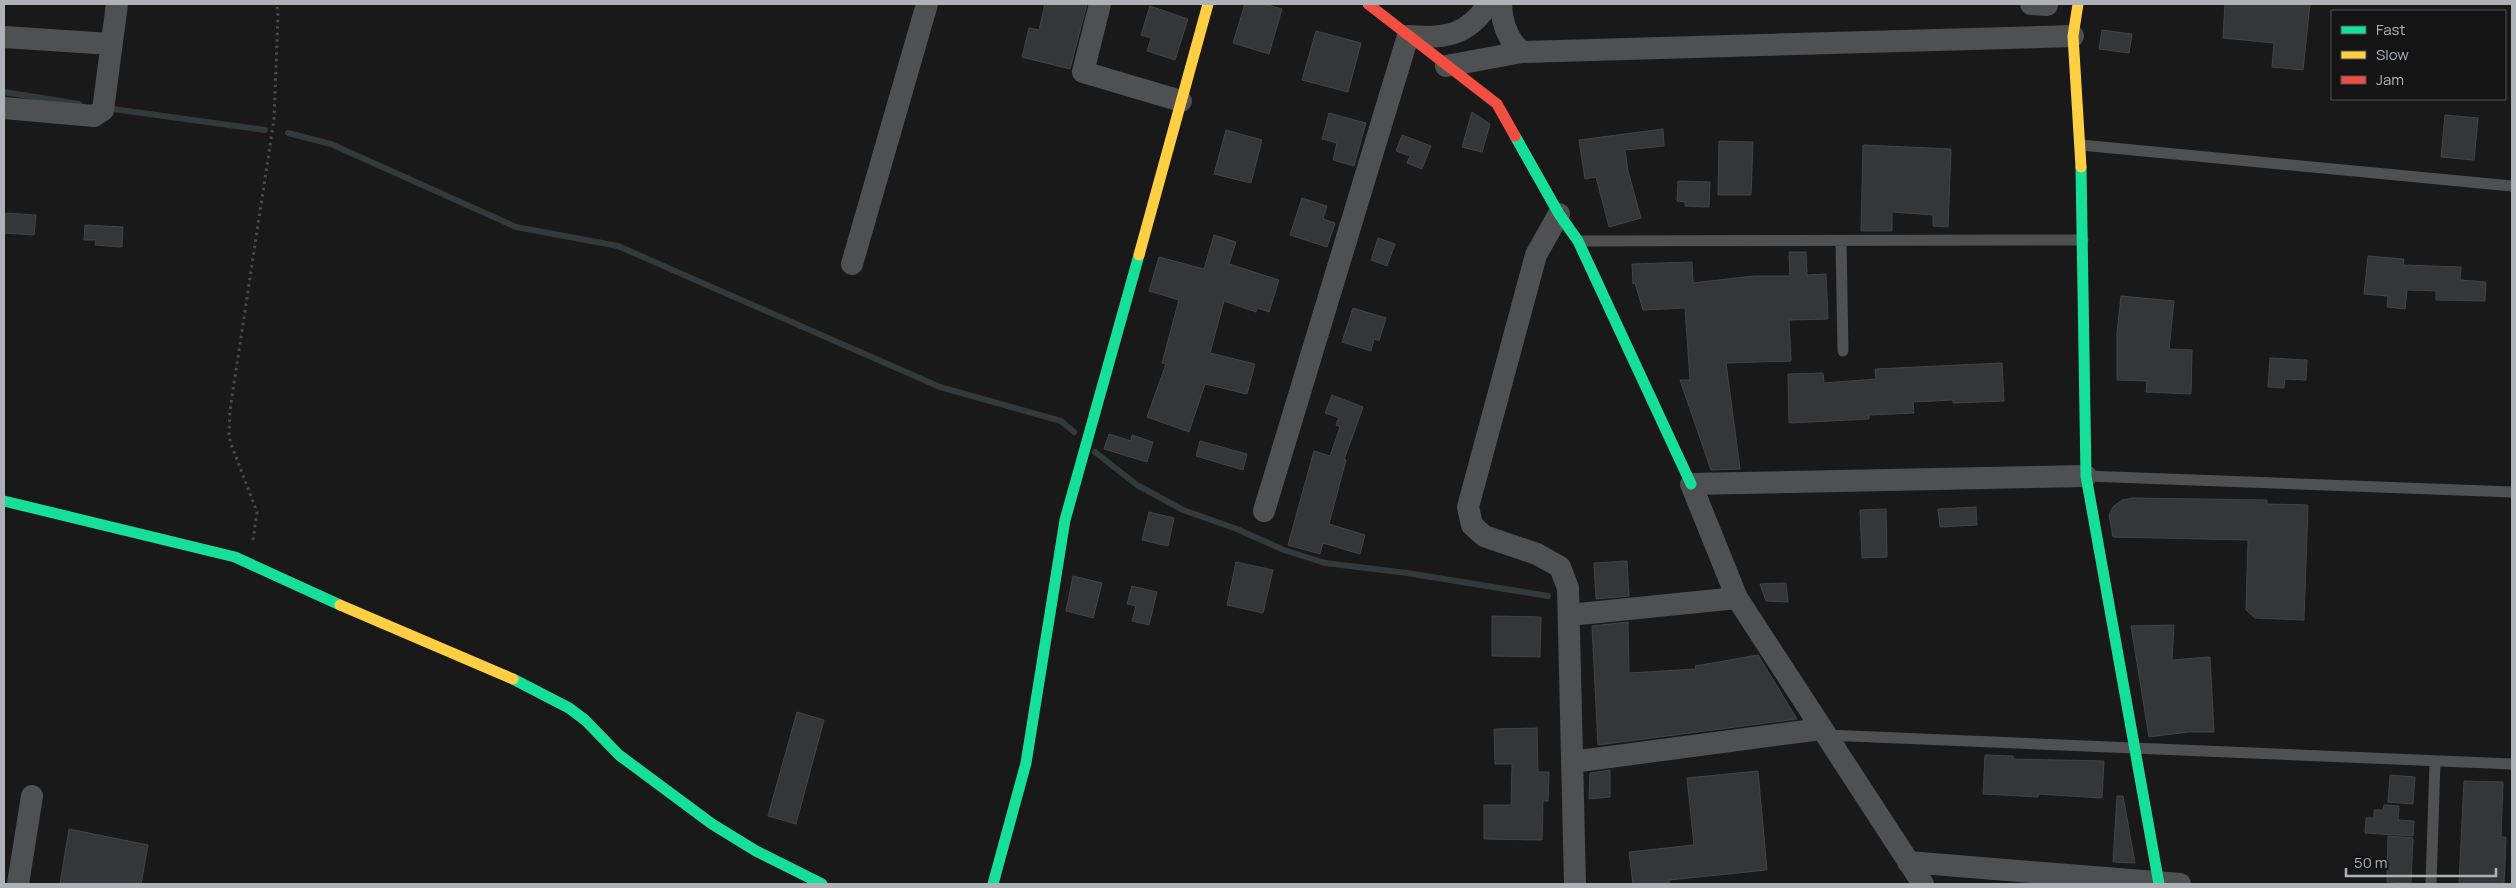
<svg xmlns="http://www.w3.org/2000/svg" width="2516" height="888" font-family="Manrope,sans-serif">
<style>
.lines{fill:none;stroke-linecap:round;stroke-linejoin:round}
.stream{stroke:#323a3e;stroke-width:6}
.building{fill:#353637;stroke:#434446}
.path{stroke:#4a4b4d;stroke-width:3;stroke-dasharray:2.5 4;stroke-linecap:butt}
.lane{stroke:#4f5052;stroke-width:11}
.street{stroke:#4f5052;stroke-width:22}
.fast{stroke:#16e098;stroke-width:11}
.slow{stroke:#ffcf43;stroke-width:11}
.jam{stroke:#f24e42;stroke-width:11}
</style>
<rect width="100%" height="100%" fill="#19191a"/>
<g class="lines">
<path class="stream" d="M4,92L79,104
M113,109L265,130
M288,133L331,144L516,227L618,246L940,387L1061,421L1074,432
M1095,452L1137,485L1183,510L1237,529L1284,550L1325,563L1407,573L1548,596"/>
</g>
<path class="building" d="M1045,4H1087L1070,69L1022,57L1029,28L1039,30Z
M1245,4H1264L1282,9L1269,54L1233,43Z
M2225,4H2310L2303,70L2272,67L2274,43L2223,38Z
M1150,6L1188,19L1175,60L1147,51L1151,38L1141,35Z
M2102,30L2132,34L2129,53L2099,49Z
M1316,31L1361,43L1348,92L1302,80Z
M1472,112L1490,124L1482,152L1462,147Z
M1329,113L1366,123L1354,166L1333,160L1337,143L1322,139Z
M2445,115L2478,118L2474,160L2441,157Z
M1663,129L1664,146L1625,150L1628,171L1641,218L1609,227L1596,177L1585,179L1579,140Z
M1226,130L1262,140L1251,183L1214,174Z
M1402,135L1431,146L1422,169L1407,163L1410,156L1396,151Z
M1719,141L1753,142L1751,195H1718Z
M1863,145L1951,149L1948,227L1933,226V215L1892,212V231H1861Z
M1678,181L1710,182L1709,207L1685,206V202L1677,201Z
M1302,198L1327,206L1323,219L1335,223L1327,247L1290,235Z
M4,213L36,215L34,235L4,233Z
M85,225L123,227L122,247L95,245L96,240H84Z
M1214,235L1236,242L1229,264L1279,280L1269,312L1257,308L1256,312L1224,301L1210,353L1255,364L1247,394L1205,384L1189,432L1147,417L1166,364L1162,363L1179,300L1149,291L1159,257L1204,269Z
M1378,238L1395,244L1387,266L1371,260Z
M1789,252H1806L1807,275L1826,274L1828,319L1789,320L1791,361L1726,363L1740,469L1711,470L1680,380H1690L1685,308L1643,310L1635,283L1633,284L1632,264L1692,262L1693,283L1754,276H1790Z
M2368,256L2404,259L2403,265L2461,267L2460,280L2486,282L2485,301L2436,300V291L2407,290L2405,309L2387,307L2388,296L2364,294Z
M2121,296L2174,301L2169,349L2192,350L2191,394L2146,392L2147,381L2117,380V333Z
M1353,308L1386,318L1379,341L1374,339L1371,351L1342,342Z
M2270,358L2307,360L2306,380L2285,379L2284,388L2268,387Z
M2002,363L2004,401L1953,403V400L1913,402L1914,413L1869,415V419L1789,423L1788,374L1823,373L1824,383L1876,379L1875,369Z
M1332,395L1363,407L1344,460H1346L1329,524L1365,535L1360,554L1323,543L1320,554L1288,545L1314,451L1330,456L1340,427L1336,425L1339,418L1325,413Z
M1109,434L1131,441L1132,435L1153,442L1147,462L1104,449Z
M1200,441L1247,454L1243,470L1196,456Z
M2132,498L2267,500V504L2308,505L2304,620L2255,618L2246,610L2248,540L2113,537L2109,515L2113,507L2122,500Z
M1976,507L1977,525L1940,527L1938,509Z
M1886,509L1887,557L1862,558L1860,510Z
M1149,512L1174,518L1168,546L1142,540Z
M1627,561L1629,596L1596,599L1594,563Z
M1236,562L1273,570L1263,613L1227,605Z
M1073,576L1102,583L1093,618L1066,611Z
M1786,583L1788,602L1766,601L1760,584Z
M1132,586L1157,592L1149,625L1132,621L1136,606L1127,604Z
M1492,616L1541,617L1540,657L1492,656Z
M1628,622L1629,673L1696,669L1695,666L1758,655L1797,719L1598,745L1592,626Z
M2174,625L2172,660L2210,657L2214,732H2188L2149,737L2131,626Z
M797,712L824,720L796,824L768,816Z
M1537,728L1538,772H1549L1548,801H1543L1542,840L1484,839V805H1511L1512,764H1495L1494,729Z
M1985,755L2013,756V759L2104,761L2102,798L2038,794V797L1983,794Z
M1610,770V797L1589,799L1590,773Z
M1758,771L1767,870L1669,880V884H1633L1629,852L1694,845L1687,778Z
M2390,775L2415,777L2413,804L2388,802Z
M2464,781L2503,782L2501,837H2506L2504,884H2459Z
M2117,796H2123L2135,863L2113,862Z
M2384,805L2399,806L2398,820L2414,821L2413,836L2365,833L2366,818H2374V810H2383Z
M69,829L148,845L141,884H60Z
M2388,836L2413,838L2411,883L2387,882Z"/>
<g class="lines">
<path class="path" d="M253,540L257,512L231,444L229,436L230,410L274,119L278,17L277,4"/>
<path class="lane" d="M2081,145L2512,186
M1579,241L2083,240
M1841,241L1843,351
M2086,476L2512,492
M1826,735L2512,764
M2431,884L2435,762"/>
<path class="street" d="M1100,4L1083,72L1181,101
M1501,4C1502,22 1507,40 1522,52
M2031,4L2047,5
M4,37L111,44
M1446,66L1522,52L2073,36
M4,108L94,116L103,110L117,4
M1559,214L1536,255L1468,507L1472,525L1484,536L1537,554L1560,567L1568,588L1575,884
M852,264L927,4
M1264,511L1408,36C1444,39 1468,36 1488,4
M1569,615L1737,598
M1572,762L1821,729
M1908,862L2180,884
M18,884L32,796
M1923,884L1737,598L1691,484L2086,476"/>
<path class="fast" d="M1515,136L1559,214L1578,241L1691,484
M2081,167L2086,476L2159,884
M4,501L235,557L340,605
M513,679L569,708L585,720L619,755L712,824L756,851L822,884
M993,884L1026,763L1065,520L1139,255"/>
<path class="slow" d="M2078,4L2073,36L2081,167
M1139,255L1208,4
M340,605L513,679"/>
<path class="jam" d="M1368,4L1497,104L1515,136"/>
</g>
<rect width="2516" height="888" fill="none" stroke="#adb2b9" stroke-width="10"/>
<rect x="2331" y="10" width="175" height="90" fill="#141415" stroke="#515357"/>
<rect x="2341" y="26" width="25" height="8" fill="#16e098" stroke="#515357"/>
<text x="2376" y="35" font-size="15" fill="#adb2b9">Fast</text>
<rect x="2341" y="51" width="25" height="8" fill="#ffcf43" stroke="#515357"/>
<text x="2376" y="60" font-size="15" fill="#adb2b9">Slow</text>
<rect x="2341" y="76" width="25" height="8" fill="#f24e42" stroke="#515357"/>
<text x="2376" y="85" font-size="15" fill="#adb2b9">Jam</text>
<path d="M2346 868v8h150v-8" fill="none" stroke="#adb2b9" stroke-width="2.5"/>
<text x="2354" y="868" font-size="15" fill="#adb2b9" stroke="#141415" stroke-width="4" paint-order="stroke">50 m</text>
</svg>
